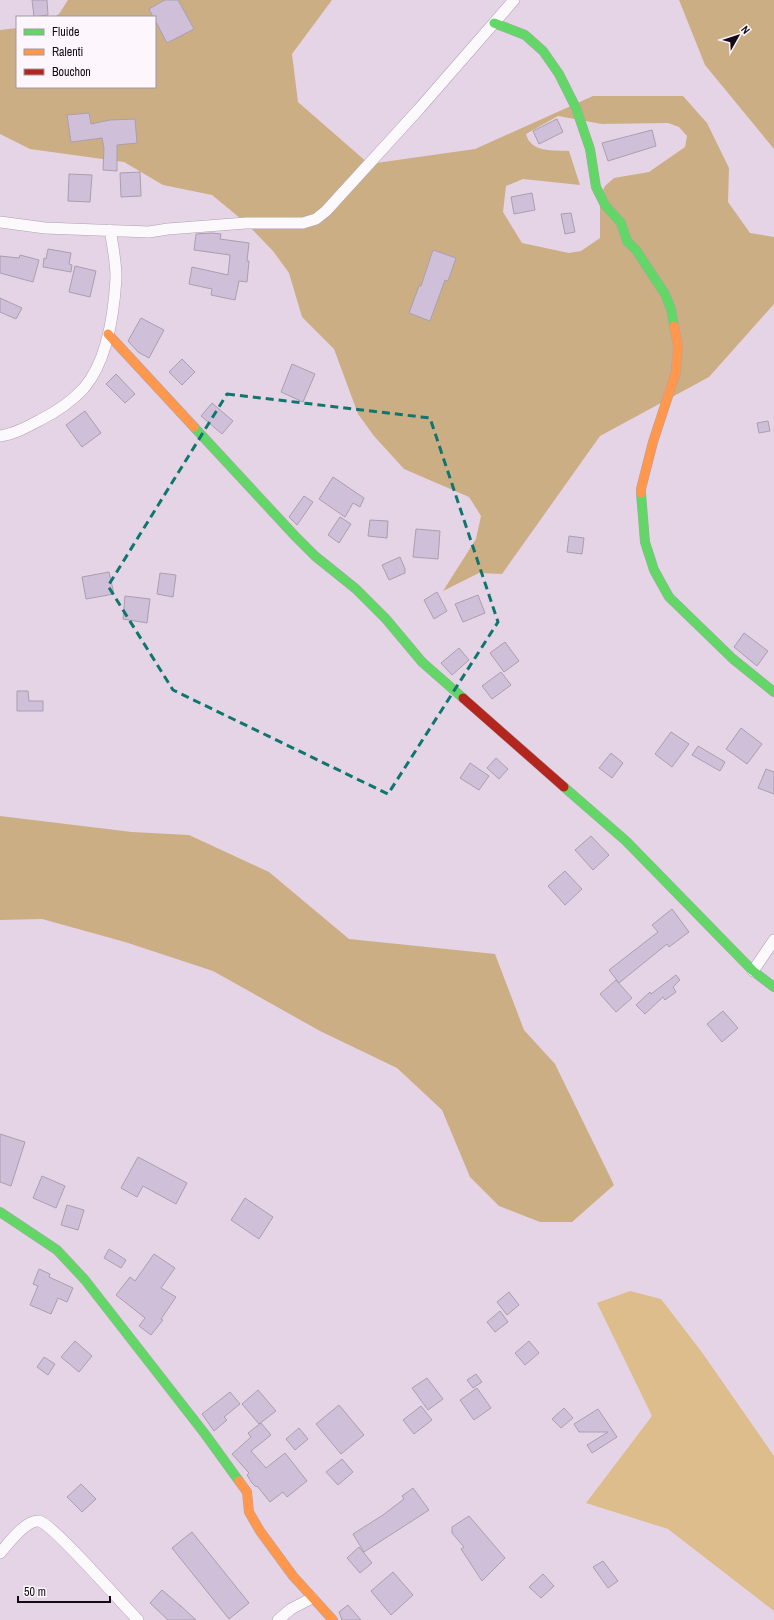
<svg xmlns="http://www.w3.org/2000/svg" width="774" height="1620" font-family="'Archivo Narrow',sans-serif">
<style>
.green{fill:#ddbd8b}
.forest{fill:#ccae84;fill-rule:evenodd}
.building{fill:#cfbfd9;stroke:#aa9fae}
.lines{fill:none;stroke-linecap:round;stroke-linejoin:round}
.street-casing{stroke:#aea1ae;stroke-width:12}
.fast-casing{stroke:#aea1ae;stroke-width:10}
.slow-casing{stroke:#aea1ae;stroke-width:10}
.jam-casing{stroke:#aea1ae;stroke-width:10}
.street{stroke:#fbf9fb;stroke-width:11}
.fast{stroke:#63d668;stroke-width:9}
.slow{stroke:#ff974d;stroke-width:9}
.jam{stroke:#b3261e;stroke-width:9}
.marked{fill:none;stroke:#0f766e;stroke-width:3;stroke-dasharray:8 5;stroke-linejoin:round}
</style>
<rect width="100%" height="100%" fill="#e5d4e5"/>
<path class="green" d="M630,1291L661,1299L701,1351L774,1456V1611L668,1529L586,1503L652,1416L597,1303Z"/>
<path class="forest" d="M68,0H332L292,54L298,102L369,164L475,149L593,96H683L707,123L729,168L728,202L750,233L774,237V304L709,377L600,436L502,574L479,573L443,591L476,539L481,516L469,497L404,469L374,436L358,414L334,349L302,317L289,273L273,251L246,223L212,195L163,185L124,162L30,149L0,134V30L17,28V87H155V17H54L59,14ZM558,116L602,124L668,123L679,127L687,136L685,147L649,172L614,178L605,186L600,197V238L581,251L569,253L522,243L503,212L506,186L523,179L580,185L569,151C553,150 531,153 526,134Z
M679,0H774V149L705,65Z
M0,816L132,832L189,835L269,872L349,939L495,954L524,1030L555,1064L614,1185L572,1222H540L499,1206L470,1177L442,1110L397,1068L320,1031L213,971L125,942L42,919L0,920Z"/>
<path class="building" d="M32,0H47L48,15L34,17Z
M165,0H178L194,29L167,43L155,20V17H153L149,9Z
M89,113L91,124L110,120L135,119L137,143L117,145V171L103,170L104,148L102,138L71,142L67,115Z
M557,119L563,132L539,144L533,131Z
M652,130L656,146L608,161L602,143Z
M140,172L141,196L121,197L120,173Z
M69,174L92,175L90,202L68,201Z
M532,193L535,210L514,214L511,197Z
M571,213L575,232L565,234L561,214Z
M211,233L221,234L220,239L249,243L247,261H249L247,282L239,281L235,300L211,295L212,289L189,284L192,267L228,275L230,255L194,250L196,234Z
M48,249L71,253L69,264L72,265L71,272L43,267L44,258L46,259Z
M433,250L456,258L448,281L445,280L430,321L409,313L419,286H421Z
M20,255L39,260L33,282L0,273V256L19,258Z
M75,266L96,271L90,297L69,292Z
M0,298L22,308L16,319L0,312Z
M141,318L164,330L149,358L138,352L128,341Z
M182,359L195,372L182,385L169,372Z
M292,364L315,374L303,402L281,392Z
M116,374L135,394L125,403L106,384Z
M212,403L233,421L222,434L201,416Z
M85,411L101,433L82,447L66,425Z
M768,421L770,431L759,433L757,423Z
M333,477L364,498L360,507L353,503L345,517L319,499Z
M304,496L313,502L297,525L289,517Z
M340,517L351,524L339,543L328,535Z
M370,520L388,521L387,538L368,536Z
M416,529L440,531L438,559L413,557Z
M569,536L584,538L582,554L567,552Z
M400,557L405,569V573L389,580L382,565Z
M109,572L114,594L86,599L82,577Z
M160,573L176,575L173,597L157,594Z
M437,592L447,611L434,619L424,600Z
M478,595L485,613L463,622L455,604Z
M125,596L150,599L147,623L123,619Z
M744,633L768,651L757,666L734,647Z
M505,642L519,661L504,672L490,653Z
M459,648L469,660L452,675L441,663Z
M501,672L511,685L492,699L482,686Z
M17,691H28L29,701H43V711H17Z
M741,728L762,744L747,764L726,749Z
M671,732L689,744L672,767L655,754Z
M698,746L725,762L720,771L692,755Z
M611,753L623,763L612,778L599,768Z
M496,758L508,769L499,779L487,768Z
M470,763L489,776L479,790L460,778Z
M766,769L774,772V794L758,788Z
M591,836L609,855L593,870L575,850Z
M565,871L582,889L565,905L548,886Z
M672,909L689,932L669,947L667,944L619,983L609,970L658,932L652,925Z
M676,975L680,980L673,987L676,992L665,1000L663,997L645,1014L636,1005L650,992L651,994Z
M616,980L632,998L616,1012L600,994Z
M723,1011L738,1028L722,1042L707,1024Z
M0,1134L25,1142L11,1186L0,1182Z
M138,1157L187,1183L176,1204L143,1186L137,1197L121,1188Z
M42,1176L65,1186L56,1208L33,1198Z
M245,1198L273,1217L259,1239L231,1220Z
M67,1205L84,1210L78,1230L61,1225Z
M109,1249L126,1260L121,1268L104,1258Z
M154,1254L175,1268L161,1288L176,1297L161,1319L163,1320L151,1335L139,1326L145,1318L116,1295L130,1277L135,1281Z
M39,1269L50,1274L49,1277L73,1288L67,1302L58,1298L51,1314L30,1305L38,1286L33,1284Z
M509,1292L519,1305L507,1315L497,1302Z
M500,1311L508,1322L495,1332L487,1322Z
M75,1341L92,1356L79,1372L61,1357Z
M529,1341L539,1353L525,1365L515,1353Z
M44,1357L55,1364L48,1375L37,1367Z
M476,1374L482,1382L473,1388L467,1380Z
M427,1378L443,1399L428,1410L412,1388Z
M477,1388L491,1408L474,1420L460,1400Z
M258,1390L276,1411L259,1424L242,1404Z
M230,1392L240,1404L224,1417L227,1420L214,1431L202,1414Z
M339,1405L364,1435L341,1454L316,1424Z
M421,1406L432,1420L414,1434L403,1420Z
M564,1408L573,1418L561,1428L552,1419Z
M598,1409L617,1437L592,1453L587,1445L608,1432H579L574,1424Z
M261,1423L271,1435L251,1451L266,1468L285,1453L307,1481L287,1497L283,1492L270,1502L257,1486L256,1487L252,1483L247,1475L249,1473L232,1454L251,1437L248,1433Z
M299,1428L308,1439L295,1450L286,1439Z
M342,1459L353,1472L338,1485L326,1472Z
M81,1484L96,1499L82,1512L67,1497Z
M413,1488L429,1510L364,1552L353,1534L383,1515L404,1499L402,1496Z
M469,1516L505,1558L482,1581L461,1549L464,1547L452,1533V1527Z
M192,1532L249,1603L229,1619L172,1548Z
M359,1547L372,1563L360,1573L347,1558Z
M603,1561L618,1581L608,1588L593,1567Z
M393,1572L413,1595L391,1615L371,1591Z
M543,1574L554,1586L541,1598L529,1587Z
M162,1590L182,1607L196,1620H168L150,1603Z
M348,1605L361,1620H342L339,1612Z"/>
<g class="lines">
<defs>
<path id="street" d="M0,222L45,228L149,232L168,229L246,223H303L316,219L326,211L419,109L514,0
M0,436C14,434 27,427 40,420C56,412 71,402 84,388C107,361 114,313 116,278C116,262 113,246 110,230
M753,971L774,940
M0,1553C8,1544 26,1519 39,1521C53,1524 123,1605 138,1620
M278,1620L291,1609L312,1598"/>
<path id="fast" d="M494,23L525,35L543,51L559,74L576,108L590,149L596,187L605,205L621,223L627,241L636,250L665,294L671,309L674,326
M194,427L295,536L315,556L356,589L386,619L422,662L463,698
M641,493L645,542L654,570L669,597L733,659L774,692
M564,787L626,841L753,971L774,987
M0,1212L57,1250L85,1280L205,1434L239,1481"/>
<path id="slow" d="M108,334L194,427
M641,493V489L653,442L676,372L678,346L674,326
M239,1481L247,1492L249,1512L260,1531L293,1576L333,1620"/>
<path id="jam" d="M463,698L564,787"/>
</defs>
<use href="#street" class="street-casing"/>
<use href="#fast" class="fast-casing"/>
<use href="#slow" class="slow-casing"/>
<use href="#jam" class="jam-casing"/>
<use href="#street" class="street"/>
<use href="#fast" class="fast"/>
<use href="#slow" class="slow"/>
<use href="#jam" class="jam"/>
</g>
<path class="marked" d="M227,394L430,418L498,622L388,794L173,690L108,586Z"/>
<rect x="16" y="16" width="140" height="72" fill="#fdf6fd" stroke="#a098a0"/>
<rect x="24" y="29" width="20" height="6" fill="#63d668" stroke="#a098a0"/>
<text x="52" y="36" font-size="12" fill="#140a15">Fluide</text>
<rect x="24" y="49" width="20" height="6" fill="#ff974d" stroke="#a098a0"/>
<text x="52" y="56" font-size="12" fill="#140a15">Ralenti</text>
<rect x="24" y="69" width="20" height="6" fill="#b3261e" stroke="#a098a0"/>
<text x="52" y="76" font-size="12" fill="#140a15">Bouchon</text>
<g transform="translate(738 36) rotate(51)" stroke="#fdf6fd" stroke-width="3" paint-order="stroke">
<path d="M0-3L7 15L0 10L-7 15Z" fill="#140a15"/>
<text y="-6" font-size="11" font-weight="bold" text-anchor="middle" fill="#140a15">N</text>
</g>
<path d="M18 1596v6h92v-6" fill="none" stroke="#140a15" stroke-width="2"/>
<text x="24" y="1596" font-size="12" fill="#140a15" stroke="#fdf6fd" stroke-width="3" paint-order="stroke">50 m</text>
</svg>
